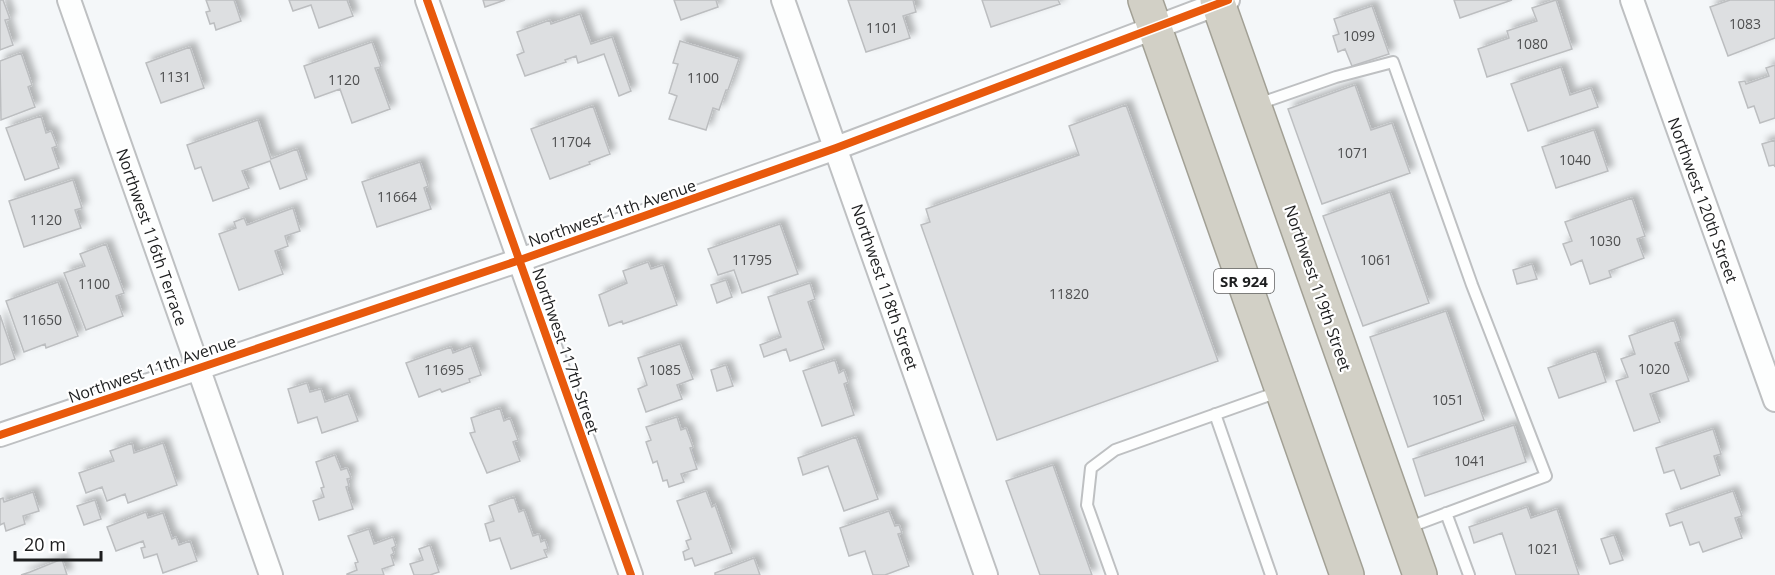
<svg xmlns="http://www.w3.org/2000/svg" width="1775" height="575" font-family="'Open Sans',sans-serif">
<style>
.building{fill:#dddfe1;stroke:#bcbec0;stroke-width:1.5;filter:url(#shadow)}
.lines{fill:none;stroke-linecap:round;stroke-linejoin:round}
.lane-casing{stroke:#bec0c2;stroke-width:14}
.street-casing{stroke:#bec0c2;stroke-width:26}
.highway-casing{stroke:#a2a095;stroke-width:36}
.lane{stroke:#fdfefe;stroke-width:10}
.street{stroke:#fdfefe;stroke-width:22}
.highway{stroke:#d2d0c6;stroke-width:33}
.cycleway-casing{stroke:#fff;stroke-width:11}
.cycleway{stroke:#e8590c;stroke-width:8}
.labels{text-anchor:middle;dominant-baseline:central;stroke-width:4.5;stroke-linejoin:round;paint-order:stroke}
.number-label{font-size:14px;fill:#4e4f50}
.shield{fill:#fff;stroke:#616262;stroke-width:1.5}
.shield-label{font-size:15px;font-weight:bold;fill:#1d1e1f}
.street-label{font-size:16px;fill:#1d1e1f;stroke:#fff}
</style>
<defs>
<filter id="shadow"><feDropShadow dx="5.5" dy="-5.5" stdDeviation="3" flood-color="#0004"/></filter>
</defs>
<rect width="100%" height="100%" fill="#f4f7f9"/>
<path class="building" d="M0,0H3L10,19L5,20L13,45L0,50Z
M206,0H234L241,21L216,30L214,23L210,24L206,12L210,11Z
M289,0H347L353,16L319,28L311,5L293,11Z
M483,0H505L485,7Z
M674,0H716L718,7L681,20Z
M848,0H913L916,12L903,16L910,38L866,52Z
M982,0H1058L1060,4L991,27Z
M1454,0H1512L1460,18Z
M1556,0L1572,49L1487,77L1478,49L1509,38L1507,31L1537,21L1532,8Z
M1730,0H1775V38L1728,56L1710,7Z
M1372,6L1389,54L1352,66L1345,49L1338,52L1333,36L1339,34L1334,19Z
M580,14L591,44L612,37L631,91L619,96L604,54L578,63L576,56L565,60L566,62L525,76L517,55L524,52L517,32L550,20L551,24Z
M680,41L739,59L728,90H726L719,110L713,108L706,130L669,119L677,96L669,93L678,64L673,63Z
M372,42L381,67L375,68L390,109L352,123L340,89L315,98L304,66Z
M190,47L204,88L161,103L146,63Z
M21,53L32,85L28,87L35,107L1,120L0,61Z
M1775,65V118L1760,123L1754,106L1748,108L1739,82L1745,81L1746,84L1769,76L1766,68Z
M1561,67L1570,95L1591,88L1598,107L1528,131L1511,84Z
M1355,85L1371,130L1392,123L1410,173L1322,204L1288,109Z
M1126,105L1218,361L997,440L921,225L930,222L926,209L1079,155L1069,126Z
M593,106L610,154L589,162L590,164L550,179L531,129Z
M41,116L46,133L51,131L57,146L52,148L59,168L25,180L6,128Z
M258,120L271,159L297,149L307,179L280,189L270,161L242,171L249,188L213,201L201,167L195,169L187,145Z
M1594,130L1608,171L1556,188L1542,147Z
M1775,140V167L1774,165L1769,166L1762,144Z
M420,162L428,186L424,188L431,209L377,227L362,182Z
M73,180L82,208L75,210L81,228L24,247L9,201Z
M1390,192L1429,303L1363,326L1323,216Z
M1632,198L1645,236L1637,239L1644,258L1609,271L1611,277L1590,284L1582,260L1571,265L1563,244L1572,241L1565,222Z
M293,208L300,231L285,236L288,246L275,251L283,274L239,290L219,234L236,228L234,222L244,218L247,225Z
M780,224L798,274L742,293L734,270L718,275L708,249Z
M106,244L124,293L116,296L123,316L86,330L64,273L85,266L80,254Z
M648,262L651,269L663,265L677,305L623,324L622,321L609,326L599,295L627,283L623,271Z
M1532,264L1537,279L1517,284L1513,270Z
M726,280L732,297L717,303L711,285Z
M58,282L78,336L46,348L45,344L24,352L6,301Z
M810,283L815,299L808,302L824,349L790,361L786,349L764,357L760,345L781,337L768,297Z
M1446,311L1484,420L1408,447L1370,337Z
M0,315L15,359L0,365Z
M1674,320L1681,341L1675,343L1689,381L1650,394L1660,422L1634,431L1616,381L1628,377L1621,359L1635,354L1629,336Z
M680,344L693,379L677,385L682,399L646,412L638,389L647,385L638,358Z
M471,346L481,375L469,379L470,382L442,392L440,389L419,397L406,363L451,347L453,353Z
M1596,351L1606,382L1559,398L1548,368Z
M835,360L839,373L844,370L848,382L844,384L854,415L822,426L803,371Z
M726,365L733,386L717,391L711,370Z
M307,383L310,392L321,389L325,402L348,394L358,421L322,433L317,417L298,423L288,389Z
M500,408L504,421L510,418L518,440L513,442L520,461L487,473L470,433L475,432L471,418Z
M677,417L681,430L686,428L693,447L690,448L697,469L681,474L684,482L669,487L667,480L663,481L657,461L653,463L646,442L651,440L646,427Z
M1514,425L1526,462L1425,496L1413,459Z
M1713,429L1721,454L1714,456L1720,475L1681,489L1674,470L1664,473L1656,448Z
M856,437L878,499L844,511L828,466L803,475L798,458Z
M132,443L134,453L163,443L177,485L128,503L125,494L107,501L102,487L86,493L79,473L114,461L110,451Z
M335,455L341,470L347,468L351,478L347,479L349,486L346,487L353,509L319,520L313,501L324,497L321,488L324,487L316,462Z
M1053,465L1092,575H1040L1006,481Z
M706,491L712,507L715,505L732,553L695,566L692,558L685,560L683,552L689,549L686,541L691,539L677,501Z
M1733,491L1742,516L1735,518L1742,538L1703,552L1699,542L1690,545L1682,522L1670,526L1666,514Z
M33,492L39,511L23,516L25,524L6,531L4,523L0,525V499L3,498L4,502Z
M514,497L519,512L524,510L533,536L539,534L541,542L545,540L548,549L544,550L547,557L511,569L500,538L490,541L485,524L494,521L489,506Z
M95,500L101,519L84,525L77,506Z
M1527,507L1531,518L1557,509L1579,575H1516L1502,533L1474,543L1469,527Z
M889,511L895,526L899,525L902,533L898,534L909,566L885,575H873L865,551L849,556L840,528Z
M146,512L148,518L163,513L172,539L176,537L179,545L190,541L197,561L163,573L157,554L144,558L141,548L145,547L143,541L116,551L107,527Z
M369,529L374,544L393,537L396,546L392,548L394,553L391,555L394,565L382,569L384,575H347V574L357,570L355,563L358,562L348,536Z
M1614,535L1623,560L1610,564L1601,539Z
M430,545L439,572L430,575H414L410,564L423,560L419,549Z
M754,558L760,575H715V573Z
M62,559L67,575H21L30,572Z"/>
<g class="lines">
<defs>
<path id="lane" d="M1258,104L1336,77L1393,62L1472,285L1546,476L1407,528
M1215,414L1271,575
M1446,513L1469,575
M1112,575L1087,505L1091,468L1115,450L1278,392"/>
<path id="street" d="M69,0L271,575
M427,0L631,575
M783,0L986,575
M1632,0L1775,400
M0,435L520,260L836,148L1228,0"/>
<path id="highway" d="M1145,0L1347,575
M1217,0L1420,575"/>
</defs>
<use href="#lane" class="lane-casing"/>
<use href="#street" class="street-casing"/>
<use href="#highway" class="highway-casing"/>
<use href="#lane" class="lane"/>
<use href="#street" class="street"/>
<use href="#highway" class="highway"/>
<defs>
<path id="cycleway" d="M427,0L631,575
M0,435L520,260L836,148L1228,0"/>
</defs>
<use href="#cycleway" class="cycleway-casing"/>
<use href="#cycleway" class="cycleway"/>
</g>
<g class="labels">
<g class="number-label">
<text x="1745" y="23">1083</text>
<text x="882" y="27">1101</text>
<text x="1359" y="35">1099</text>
<text x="1532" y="43">1080</text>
<text x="175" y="76">1131</text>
<text x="703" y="77">1100</text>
<text x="344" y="79">1120</text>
<text x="571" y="141">11704</text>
<text x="1353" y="152">1071</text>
<text x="1575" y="159">1040</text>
<text x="397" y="196">11664</text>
<text x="46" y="219">1120</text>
<text x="1605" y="240">1030</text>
<text x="752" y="259">11795</text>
<text x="1376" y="259">1061</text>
<text x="94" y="283">1100</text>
<text x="1069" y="293">11820</text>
<text x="42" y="319">11650</text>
<text x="1654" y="368">1020</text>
<text x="444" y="369">11695</text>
<text x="665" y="369">1085</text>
<text x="1448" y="399">1051</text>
<text x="1470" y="460">1041</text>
<text x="1543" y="548">1021</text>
</g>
<rect class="shield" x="1214" y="269" width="60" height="24" rx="4.5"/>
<g class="shield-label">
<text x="1244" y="281">SR 924</text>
</g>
<g class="street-label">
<text transform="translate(1703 200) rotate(70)">Northwest 120th Street</text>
<text transform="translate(612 213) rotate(-19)">Northwest 11th Avenue</text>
<text transform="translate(152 237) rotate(71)">Northwest 116th Terrace</text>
<text transform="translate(885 287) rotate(71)">Northwest 118th Street</text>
<text transform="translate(1318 288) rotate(71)">Northwest 119th Street</text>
<text transform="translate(566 351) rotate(71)">Northwest 117th Street</text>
<text transform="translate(152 369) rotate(-19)">Northwest 11th Avenue</text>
</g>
</g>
<path d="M15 551v9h86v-9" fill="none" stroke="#1d1e1f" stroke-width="3"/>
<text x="24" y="551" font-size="18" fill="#1d1e1f" stroke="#ffffff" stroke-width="4.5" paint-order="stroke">20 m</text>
</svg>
